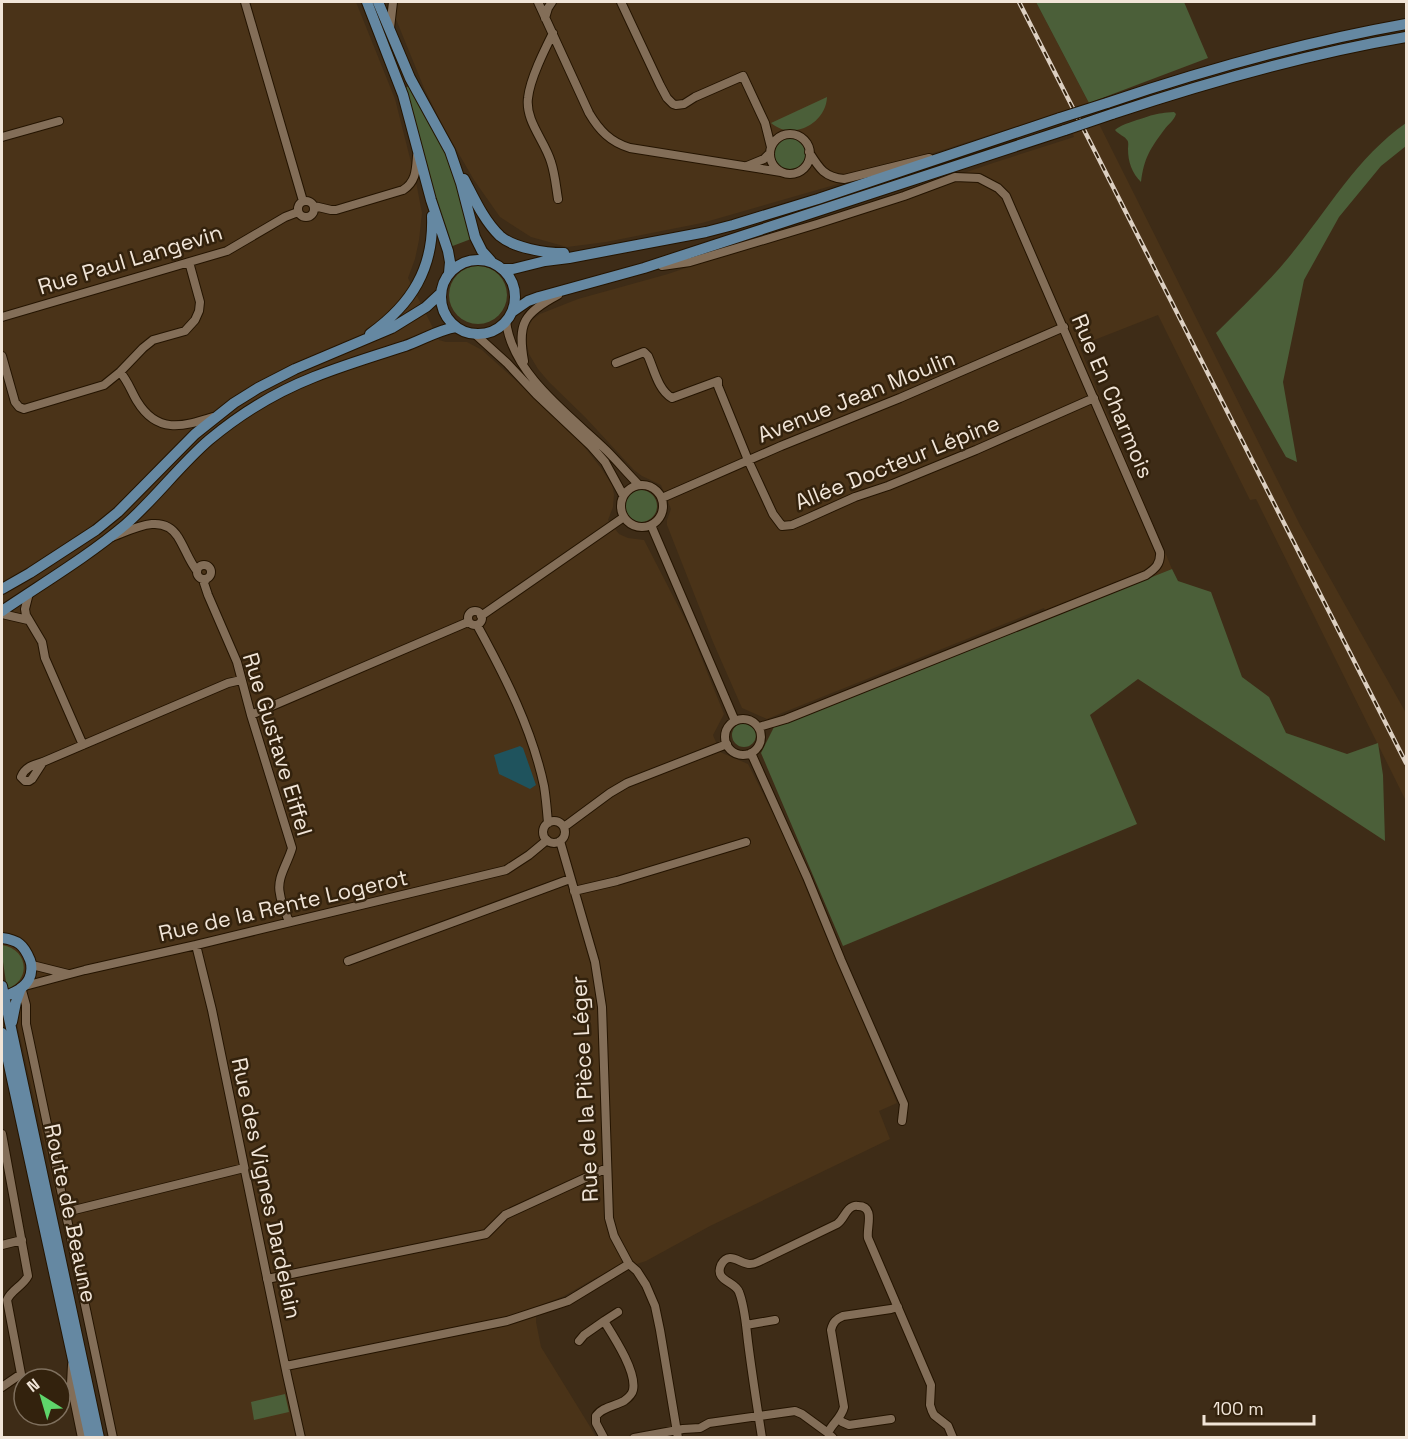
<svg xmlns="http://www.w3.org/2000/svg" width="1408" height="1439" font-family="'Space Grotesk',sans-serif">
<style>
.built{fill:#4a3318}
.green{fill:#4b5f39}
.water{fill:#1f535d}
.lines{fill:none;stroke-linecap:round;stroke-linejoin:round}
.minor-casing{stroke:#241401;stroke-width:10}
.major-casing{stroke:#241401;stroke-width:12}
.minor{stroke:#836e58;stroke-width:8}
.major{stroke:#6588a2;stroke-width:10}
.rail-casing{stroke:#dccfc1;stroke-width:4.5}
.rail{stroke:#33220d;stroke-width:2;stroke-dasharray:7;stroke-linecap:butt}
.major-bridge-casing{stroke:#241401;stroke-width:12;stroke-linecap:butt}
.major-bridge{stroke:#6588a2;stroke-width:10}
.labels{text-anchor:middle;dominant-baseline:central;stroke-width:5;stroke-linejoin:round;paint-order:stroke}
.street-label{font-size:22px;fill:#f1e5d8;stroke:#33220d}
</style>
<rect width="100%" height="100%" fill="#3e2c17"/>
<path class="built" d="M2,2H356L395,99L416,182L422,213L419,240L415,259L408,278L439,340L446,342H467L482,350L532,395L582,444L601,468L612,485L614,494L613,507L608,520L619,534L628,538L644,540L689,627L724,714L713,735L720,752L748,764L781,829L897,1103L879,1111L890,1139L710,1226L646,1261L597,1277L564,1296L536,1307V1322L541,1347L589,1425L596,1437H109L70,1258L2,957Z
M389,2H1036L1089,103L831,186L702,223L606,242L567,247L531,237L500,217L474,180L445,130L424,88Z
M1098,122L1300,525L1406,713V801L1256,499L1250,500L1158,315L1079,346L1172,569L1048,618L1044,608L767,719L742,708L713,642L667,525V520L671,509L661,485L642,476L634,470L585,417L549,382L538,369L529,354L527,344V330L532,320L540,314L578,299L668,274L993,163L1074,137L1072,131Z"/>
<path class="green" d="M1036,2H1184L1208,58L1089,103Z
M409,86L441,144L452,169L471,239L450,247L440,217L405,88Z
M827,97C826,124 792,141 771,123Z
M1174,112L1176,114C1174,121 1168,124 1164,130C1150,149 1144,158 1141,182C1132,173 1128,162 1128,149C1128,146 1129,142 1127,140C1125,136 1119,135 1115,130C1121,125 1126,124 1134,121C1150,116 1155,113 1174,112Z
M1406,123V146L1381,166L1339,217L1304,280L1283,382L1297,462L1286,457L1216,333C1241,308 1267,284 1289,257C1327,211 1357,157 1406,123Z
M774 154a16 16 0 1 1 32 0a16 16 0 1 1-32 0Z
M449 295a29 29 0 1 1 58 0a29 29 0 1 1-58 0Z
M625 506a16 16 0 1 1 32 0a16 16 0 1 1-32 0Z
M1172,569L1178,581L1211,592L1242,677L1269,697L1286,733L1347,754L1378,743L1383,775L1385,841L1138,679L1090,715L1137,824L843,946L761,753L774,727Z
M732 735a12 12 0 1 1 24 0a12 12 0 1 1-24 0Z
M2,945C28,949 32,980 7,989L2,955Z
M285,1394L289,1412L254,1420L251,1402Z"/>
<path class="water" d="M520,746L523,748L536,785L530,789L499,774L494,755Z"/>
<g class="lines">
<defs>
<path id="minor" d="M245,2L303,201
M538,2L589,113C599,130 610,142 630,148L781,172
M621,2L660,85L667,98L673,104L676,105L684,104L695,97L743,76L765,123L771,147
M545,18L548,8L552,2
M390,28L393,2
M553,33C544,51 530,79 528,98C525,121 545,141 551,162C555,174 556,187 558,199
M770 154a20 20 0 1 1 40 0a20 20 0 1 1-40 0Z
M2,137L59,121
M809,152C819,168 824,177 844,179L929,158
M747,166L764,159L770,153
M298 209a8 8 0 1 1 16 0a8 8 0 1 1-16 0Z
M314,206L331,210H336L403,190C416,182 416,170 417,156
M662,266L690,262L817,224L904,196L955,177L979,178L998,188L1006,196L1160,552C1161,564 1155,569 1146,575L786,719L759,727
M2,317L227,251L285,217L298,212
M506,321C512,375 571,416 607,451C618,462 628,474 639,485
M475,334L507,363L536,394L591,446L605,462L623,495
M2,356L15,402L19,407L24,409L104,385L120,372L143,348L153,340L185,331L195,320L199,311L200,302L189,262
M524,361C517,323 524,313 558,295
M616,363L644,352L648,356C654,369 658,390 672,398L718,381V386L748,460L773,514L782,526L792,525L806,519L855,497L888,486L976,450L1094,398
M120,372C128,381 131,391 137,401C157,434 182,427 213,417
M621 506a21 21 0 1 1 42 0a21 21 0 1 1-42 0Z
M662,498L781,446L900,398L1064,327
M651,525L735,721
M112,537C133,529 163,512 178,537C185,548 189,561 197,571
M197 572a7 7 0 1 1 14 0a7 7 0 1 1-14 0Z
M206,579L204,583L208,595L237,662L251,715L292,848C288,863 276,878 280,894C281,903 286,913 289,922
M29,593L25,609L26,615L42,642L45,658L83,745
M468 618a7 7 0 1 1 14 0a7 7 0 1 1-14 0Z
M2,614L28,620
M481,616L624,517
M477,625C505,676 532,729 544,786C546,798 547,811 548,823
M251,715L468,622
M725 737a18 18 0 1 1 36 0a18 18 0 1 1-36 0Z
M751,753L807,877L841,960L904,1104L902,1121
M43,762L32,779L29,781H25L21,777C25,767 33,765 43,762L228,683L241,680
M543 832a11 11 0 1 1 22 0a11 11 0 1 1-22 0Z
M564,827L610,793L627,783L727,744
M560,841L595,962L602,1007L609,1218L614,1236L629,1264L637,1271L646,1285L655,1306L660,1330L678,1438
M574,891L617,881L746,842
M196,945L212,1010L287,1375L301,1438
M348,961L570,879
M32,965L68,974
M2,1134L28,1276C23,1286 11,1290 7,1300L21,1374L2,1387
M66,1212L244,1168
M2,1245L22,1240
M267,1279L486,1234L505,1215L607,1168
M604,1321L618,1312
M746,1325L775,1320
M579,1341L584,1335L604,1321C614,1337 637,1372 633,1390C632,1395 628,1398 624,1401C615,1406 602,1407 596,1416V1423L604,1438
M72,1365L71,1384L82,1438
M286,1366L507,1321L568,1301L629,1264
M839,1419L842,1422L849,1425L891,1419
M113,1438L26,1024V1005L21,987L85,970L196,945L506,870L529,855L547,840
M634,1438L683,1429L700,1428L709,1423L795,1411L802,1414L828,1433
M762,1438C757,1406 752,1374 748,1342C746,1326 745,1307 739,1292C735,1281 714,1281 721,1265C729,1250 740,1264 750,1264C752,1264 756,1263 758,1262L837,1224C843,1220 844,1214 849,1209C851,1207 855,1205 858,1206C876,1206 866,1228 868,1238L931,1385L930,1405L932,1411L934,1415L948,1426L953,1438
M833,1438L828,1433C832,1423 841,1419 844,1407L831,1330C833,1322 836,1319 843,1316L891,1309L898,1307"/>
<path id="major" d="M367,2L403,95L431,200L448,251L450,262L449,273
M378,2L410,78L450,151L461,183L475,237L482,251L491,261
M1107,103C1204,70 1305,42 1406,24
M1112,114C1208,82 1307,54 1406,37
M464,179C474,198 484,221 500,236C514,248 545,253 564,253
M441 297a37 37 0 1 1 74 0a37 37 0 1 1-74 0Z
M503,269H513L545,261L569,258L706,232L733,225L818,199L1060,118
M512,312L528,301L539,297L644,268L1065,130
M370,334C412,304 434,268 432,216
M2,589L30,573L96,530L118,512L195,434L234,403L258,388L295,369L392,328L426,307L440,294
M2,611C43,583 87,557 125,525C155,499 179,466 209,440C240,414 276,392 314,377C344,365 374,356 405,346C422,340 438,330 456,327
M2,938C18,940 24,945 30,960C32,965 32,973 29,979C24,989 12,994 2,997
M2,986L99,1438
M12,1022L16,1002L21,988
M2,1033L90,1438"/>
</defs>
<use href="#minor" class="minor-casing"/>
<use href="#major" class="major-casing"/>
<use href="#minor" class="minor"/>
<use href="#major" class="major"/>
<defs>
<path id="rail" d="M1019,2L1406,763"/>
</defs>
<use href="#rail" class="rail-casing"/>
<use href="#rail" class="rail"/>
<defs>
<path id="major-bridge" d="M1060,118L1107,103
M1065,130L1112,114"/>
</defs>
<use href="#major-bridge" class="major-bridge-casing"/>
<use href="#major-bridge" class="major-bridge"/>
</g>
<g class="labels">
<g class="street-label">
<text transform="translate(130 259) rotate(-17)">Rue Paul Langevin</text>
<text transform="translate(856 396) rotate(-22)">Avenue Jean Moulin</text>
<text transform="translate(1113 396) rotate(67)">Rue En Charmois</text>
<text transform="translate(897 462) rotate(-22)">Allée Docteur Lépine</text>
<text transform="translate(278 744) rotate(73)">Rue Gustave Eiffel</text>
<text transform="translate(283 905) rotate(-13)">Rue de la Rente Logerot</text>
<text transform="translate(584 1089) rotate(-93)">Rue de la Pièce Léger</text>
<text transform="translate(267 1188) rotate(78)">Rue des Vignes Dardelain</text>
<text transform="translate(71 1213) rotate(78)">Route de Beaune</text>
</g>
</g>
<rect width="1408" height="1439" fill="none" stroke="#f1e5d8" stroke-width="6"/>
<g transform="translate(42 1397) rotate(323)"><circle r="28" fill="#33220d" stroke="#7f705e" stroke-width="1.5"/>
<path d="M0-4.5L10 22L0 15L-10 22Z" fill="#5fd56b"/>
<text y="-9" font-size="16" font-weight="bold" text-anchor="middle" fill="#f1e5d8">N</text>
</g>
<path d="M1204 1415v9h110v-9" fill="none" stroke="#f1e5d8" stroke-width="3"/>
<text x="1213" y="1415" font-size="18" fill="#f1e5d8" stroke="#33220d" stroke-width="4.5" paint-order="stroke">100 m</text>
</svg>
